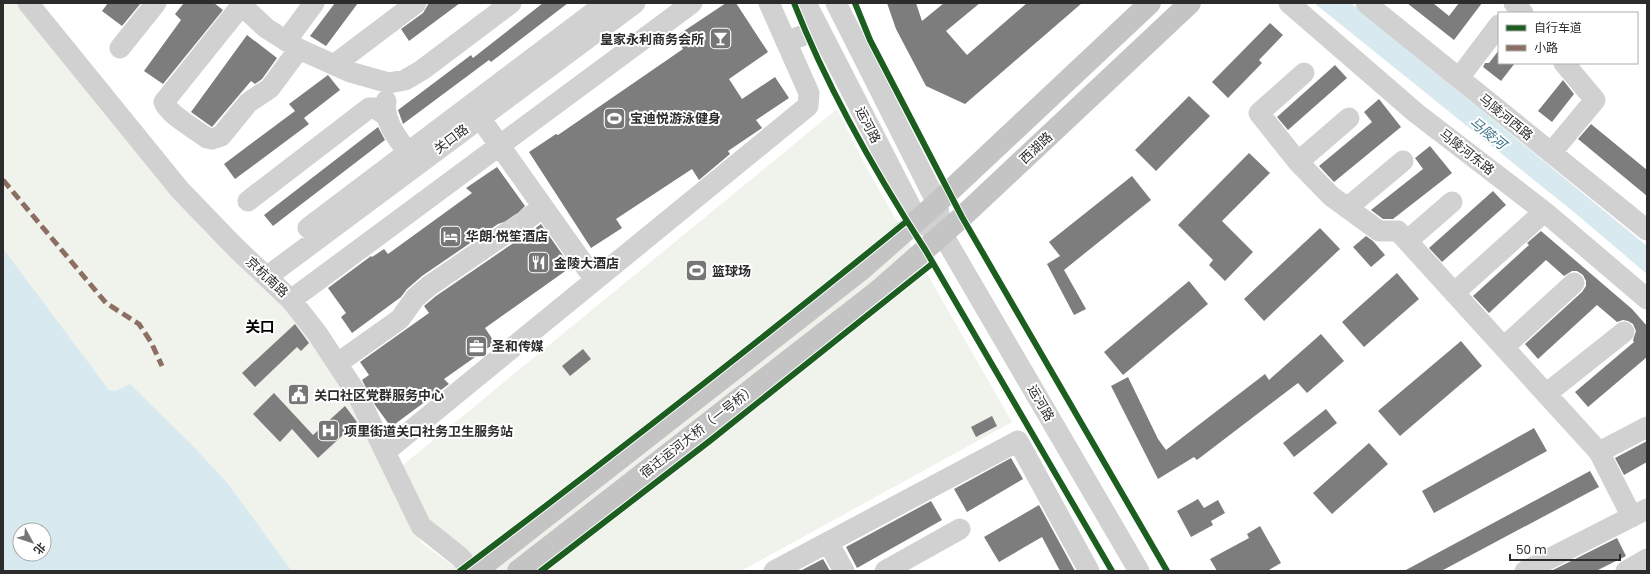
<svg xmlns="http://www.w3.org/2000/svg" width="1650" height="574" font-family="Poppins,'Noto Sans SC',sans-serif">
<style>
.green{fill:#f0f3eb}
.water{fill:#d8e9f0;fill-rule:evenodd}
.building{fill:#7d7d7d}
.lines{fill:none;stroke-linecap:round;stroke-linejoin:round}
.minor-tunnel{stroke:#d5d5d5;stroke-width:21;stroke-dasharray:21 10;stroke-linecap:butt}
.minor{stroke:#d1d1d1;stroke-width:21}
.major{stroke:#c4c4c4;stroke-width:22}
.quiet{stroke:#8d6e63;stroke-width:5;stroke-dasharray:10 5;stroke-linecap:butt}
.cycleway-casing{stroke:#fff;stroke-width:8}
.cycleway{stroke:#1b5e20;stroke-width:6}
.labels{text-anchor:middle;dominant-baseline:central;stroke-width:4;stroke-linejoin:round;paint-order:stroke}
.poi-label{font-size:13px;font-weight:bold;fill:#2c2c2c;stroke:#fff;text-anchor:start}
.street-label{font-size:13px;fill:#2c2c2c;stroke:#fff}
.water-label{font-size:14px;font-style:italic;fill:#3f7589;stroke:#fff}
.quarter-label{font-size:15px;font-weight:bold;fill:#000;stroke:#fff}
</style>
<rect width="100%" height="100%" fill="#fff"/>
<path class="green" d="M3,3H21L273,289L352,398L413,528L423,544L460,571H292L229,485L197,450L116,391L109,390L3,251Z
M837,109L865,165L1012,422L741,571H484L439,532L426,516L403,465Z"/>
<path class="water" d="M1314,3H1351L1647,246V274L1575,213Z
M4,250L109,390L116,391L130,384L197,450L229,485L292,571H3ZM20,530H44V554H20Z"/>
<path class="building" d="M108,3H141L122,26L102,11Z
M184,3H214L223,10L163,84L144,71L181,20L175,14Z
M335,3H358L326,46L310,36Z
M429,3H460L409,41L401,29L423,13Z
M543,3H568L491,62L489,60L403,124L398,110L471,55L473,58Z
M726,3H736L768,52L729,79L742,99L775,77L789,98L756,120L762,128L728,151L730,154L699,180L692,169L616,219L622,228L591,248L529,152L556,134L558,135L683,49L675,37Z
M887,3H916L922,21L944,3H980L946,31L967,55L1027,3H1082L965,104L926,86L896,29Z
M1407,3H1433L1449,16L1459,3H1482L1454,40Z
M1270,23L1283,35L1259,60L1262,63L1228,98L1212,82Z
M247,35L277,58L262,79L255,84L251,81L212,127L191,112Z
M1499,50V63H1515L1501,81L1483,67L1485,63H1489Z
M1335,65L1347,78L1288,130L1277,117Z
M328,75L340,90L304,118L309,124L235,179L224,164L295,111L289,104Z
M1563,80L1574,94L1552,122L1538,111Z
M1189,96L1210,116L1156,171L1135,150Z
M1379,99L1401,127L1334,182L1319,166L1372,122L1364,112Z
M1591,124L1647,170V196L1578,139Z
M378,127L385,140L273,226L264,215Z
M1430,146L1452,173L1393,219H1383L1371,210L1423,169L1415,158Z
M1249,153L1270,173L1222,221L1253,252L1225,281L1209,265L1213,260L1178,225Z
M497,167L525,206L516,215L515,221L517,226L522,230L528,231L533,230L541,224L571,267L485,328L495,343L444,379L449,384L391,427L375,405L362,380L369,375L360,362L429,313L424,306L436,296L512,244L516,239L517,233L515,228L510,223L504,222L498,224L422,276L407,289L401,297L352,333L341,317L346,313L328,288L371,256L372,257L384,249L388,254L472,193L466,188Z
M1132,176L1151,200L1064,270L1086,309L1074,315L1047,264L1060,256L1049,242Z
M1493,191L1506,205L1442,262L1429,248Z
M1320,228L1340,249L1264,321L1244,299Z
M1541,231L1632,309L1647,326V357L1588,407L1575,392L1634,342L1633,340L1636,331L1633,324L1628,321L1623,320L1617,322L1597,305L1538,359L1525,344L1582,292L1586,286V281L1583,275L1577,271H1572L1564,276L1546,260L1489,313L1473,296L1529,245L1527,243Z
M1366,236L1373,241L1385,255L1371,267L1353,247Z
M1397,273L1419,299L1364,347L1342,322Z
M1189,281L1208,304L1123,375L1104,352Z
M295,324L309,343L301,351L297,347L255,387L242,373Z
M1321,334L1344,361L1307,393L1298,383L1197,460L1194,457L1158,479L1111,386L1128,377L1158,439L1166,450L1265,374L1269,380Z
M1461,341L1482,366L1400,436L1378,411Z
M583,349L591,359L570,376L562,366Z
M274,393L313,435L345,406L357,422L318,458L292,429L280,442L253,414Z
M1326,409L1337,423L1294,457L1283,443Z
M992,416L997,426L976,437L971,427Z
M1534,428L1547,451L1434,513L1422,491Z
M1647,441V462L1624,475L1615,458Z
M1369,443L1388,464L1332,514L1313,493Z
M1011,458L1023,479L967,512L954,489Z
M1590,471L1599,487L1445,569L1441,571H1404Z
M1198,499L1204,508L1218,500L1225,513L1211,521L1213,525L1191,537L1177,511Z
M931,501L942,520L857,568L846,547Z
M1039,505L1075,571H1060L1042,537L999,562L984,537Z
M1260,526L1281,563L1267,571H1217L1210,559L1249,538L1247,534Z
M1617,538L1626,556L1596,571H1551Z
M823,559L830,571H800Z"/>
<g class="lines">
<path class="minor-tunnel" d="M505,234L527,219"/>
<path class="minor" d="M28,3L180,190L236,248L291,300L317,333L357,394L421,526L460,557L472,571
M239,3L266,28L299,49L350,72L389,83L405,80L422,70L511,3
M806,3L918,221L932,229
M836,3L937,203L943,235L1139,571
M1289,3L1416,113L1546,213L1647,299
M1366,3L1647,230
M1514,3L1523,13
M241,6L164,102C167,113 196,130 207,138L212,139L221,136L248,103L270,88L299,49
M286,41L314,3
M786,42L819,29
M120,48L156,3
M334,65L416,3
M1304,73L1259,113L1298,162L1331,196L1379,231H1398L1599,452L1632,517
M1459,78L1499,25
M386,101C382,124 404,146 416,163
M480,118L595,280
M1551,153L1595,100L1564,63
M1298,162L1349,118
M248,201L369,108H375L385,115
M1347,208L1403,161
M527,219L543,207
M308,228L606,3
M1407,241L1452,202
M268,276L635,3
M1454,293L1544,212
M291,300L692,3
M1504,347L1574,283
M338,363L400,319L415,298L429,286L505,234
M1546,394L1624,332
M386,451L808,106L809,93L769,3
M1599,452L1647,427
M828,542L844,571
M774,571L1018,441L1089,571
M885,571L960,529
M1525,571L1647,509
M1626,571L1647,559"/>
<path class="major" d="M476,571L862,269L937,203L1150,3
M518,571L878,291L962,217L1190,3"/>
<path class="quiet" d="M3,180L106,303L139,324L151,342L162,366"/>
<defs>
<path id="cycleway" d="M794,3C828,90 875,172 926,251L1112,571
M855,3L870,40L962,217L1167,571
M460,571C611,457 760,341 907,221
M541,571L711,440L933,263"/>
</defs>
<use href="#cycleway" class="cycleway-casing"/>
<use href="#cycleway" class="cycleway"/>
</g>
<defs>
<symbol id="bar-square" viewBox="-11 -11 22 22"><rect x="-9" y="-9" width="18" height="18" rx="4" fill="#767676" stroke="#fff"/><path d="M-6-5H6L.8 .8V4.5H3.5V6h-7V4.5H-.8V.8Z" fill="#fff"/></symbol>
<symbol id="stadium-square" viewBox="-11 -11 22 22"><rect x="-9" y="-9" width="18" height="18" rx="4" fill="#767676" stroke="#fff"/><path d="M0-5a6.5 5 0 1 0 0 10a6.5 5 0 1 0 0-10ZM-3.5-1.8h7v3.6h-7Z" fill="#fff"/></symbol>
<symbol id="hotel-square" viewBox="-11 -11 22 22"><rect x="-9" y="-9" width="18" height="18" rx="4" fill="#767676" stroke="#fff"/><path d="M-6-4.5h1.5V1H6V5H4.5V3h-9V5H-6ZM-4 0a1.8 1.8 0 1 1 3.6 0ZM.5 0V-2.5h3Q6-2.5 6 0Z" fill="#fff"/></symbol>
<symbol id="restaurant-square" viewBox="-11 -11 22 22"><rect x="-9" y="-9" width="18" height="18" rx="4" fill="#767676" stroke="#fff"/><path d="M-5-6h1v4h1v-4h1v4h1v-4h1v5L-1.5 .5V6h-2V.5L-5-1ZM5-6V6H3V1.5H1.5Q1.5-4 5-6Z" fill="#fff"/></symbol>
<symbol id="office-square" viewBox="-11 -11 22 22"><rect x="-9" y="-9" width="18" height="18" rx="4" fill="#767676" stroke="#fff"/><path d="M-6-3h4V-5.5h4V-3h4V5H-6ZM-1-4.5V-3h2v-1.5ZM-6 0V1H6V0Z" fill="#fff"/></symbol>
<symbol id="civic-square" viewBox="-11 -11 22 22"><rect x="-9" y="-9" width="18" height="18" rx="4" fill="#767676" stroke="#fff"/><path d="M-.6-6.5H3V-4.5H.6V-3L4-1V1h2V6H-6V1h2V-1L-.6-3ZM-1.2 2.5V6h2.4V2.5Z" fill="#fff"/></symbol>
<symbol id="hospital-square" viewBox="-11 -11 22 22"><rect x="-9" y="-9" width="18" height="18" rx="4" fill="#767676" stroke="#fff"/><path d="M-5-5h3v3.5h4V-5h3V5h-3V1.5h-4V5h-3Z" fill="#fff"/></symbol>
</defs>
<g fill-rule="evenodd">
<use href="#bar-square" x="708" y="26" width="25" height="25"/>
<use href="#stadium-square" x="602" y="106" width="25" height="25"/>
<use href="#hotel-square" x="438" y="224" width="25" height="25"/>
<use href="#restaurant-square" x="526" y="250" width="25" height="25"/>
<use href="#stadium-square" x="684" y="258" width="25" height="25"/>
<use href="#office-square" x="464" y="334" width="25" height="25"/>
<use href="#civic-square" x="286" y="382" width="25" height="25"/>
<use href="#hospital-square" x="316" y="418" width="25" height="25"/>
</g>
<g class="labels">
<g class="poi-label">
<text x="704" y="39" text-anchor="end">皇家永利商务会所</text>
<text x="630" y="118">宝迪悦游泳健身</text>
<text x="466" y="236">华朗·悦笙酒店</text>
<text x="554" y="263">金陵大酒店</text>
<text x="712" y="271">篮球场</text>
<text x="492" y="346">圣和传媒</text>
<text x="314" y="395">关口社区党群服务中心</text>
<text x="344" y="431">项里街道关口社务卫生服务站</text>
</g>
<g class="street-label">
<text transform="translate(1506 117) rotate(39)">马陵河西路</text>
<text transform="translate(868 125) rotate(63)">运河路</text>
<text transform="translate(451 139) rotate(-37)">关口路</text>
<text transform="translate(1036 148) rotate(-43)">西湖路</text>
<text transform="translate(1467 152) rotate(38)">马陵河东路</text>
<text transform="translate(267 277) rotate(43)">京杭南路</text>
<text transform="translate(1041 403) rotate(60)">运河路</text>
<text transform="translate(698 431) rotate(-38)">宿迁运河大桥（一号桥）</text>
</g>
<g class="water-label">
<text transform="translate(1488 133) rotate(39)">马陵河</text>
</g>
<g class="quarter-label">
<text x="260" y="326">关口</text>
</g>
</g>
<rect width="1650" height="574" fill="none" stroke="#2c2c2c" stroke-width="8"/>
<rect x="1498" y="12" width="140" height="52" fill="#ffffff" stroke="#ababab"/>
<rect x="1506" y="25" width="20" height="6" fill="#1b5e20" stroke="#ababab"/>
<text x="1534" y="32" font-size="12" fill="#2c2c2c">自行车道</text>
<rect x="1506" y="45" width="20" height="6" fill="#8d6e63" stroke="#ababab"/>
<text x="1534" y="52" font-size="12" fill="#2c2c2c">小路</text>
<g transform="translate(32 542) rotate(130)"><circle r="19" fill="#ffffff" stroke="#ababab"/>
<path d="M0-3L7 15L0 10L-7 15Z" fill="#767676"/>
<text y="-6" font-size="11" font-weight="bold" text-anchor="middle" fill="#2c2c2c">北</text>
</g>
<path d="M1510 554v6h110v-6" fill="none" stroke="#2c2c2c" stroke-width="2"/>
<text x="1516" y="554" font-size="12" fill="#2c2c2c" stroke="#ffffff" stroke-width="3" paint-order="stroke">50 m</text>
</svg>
